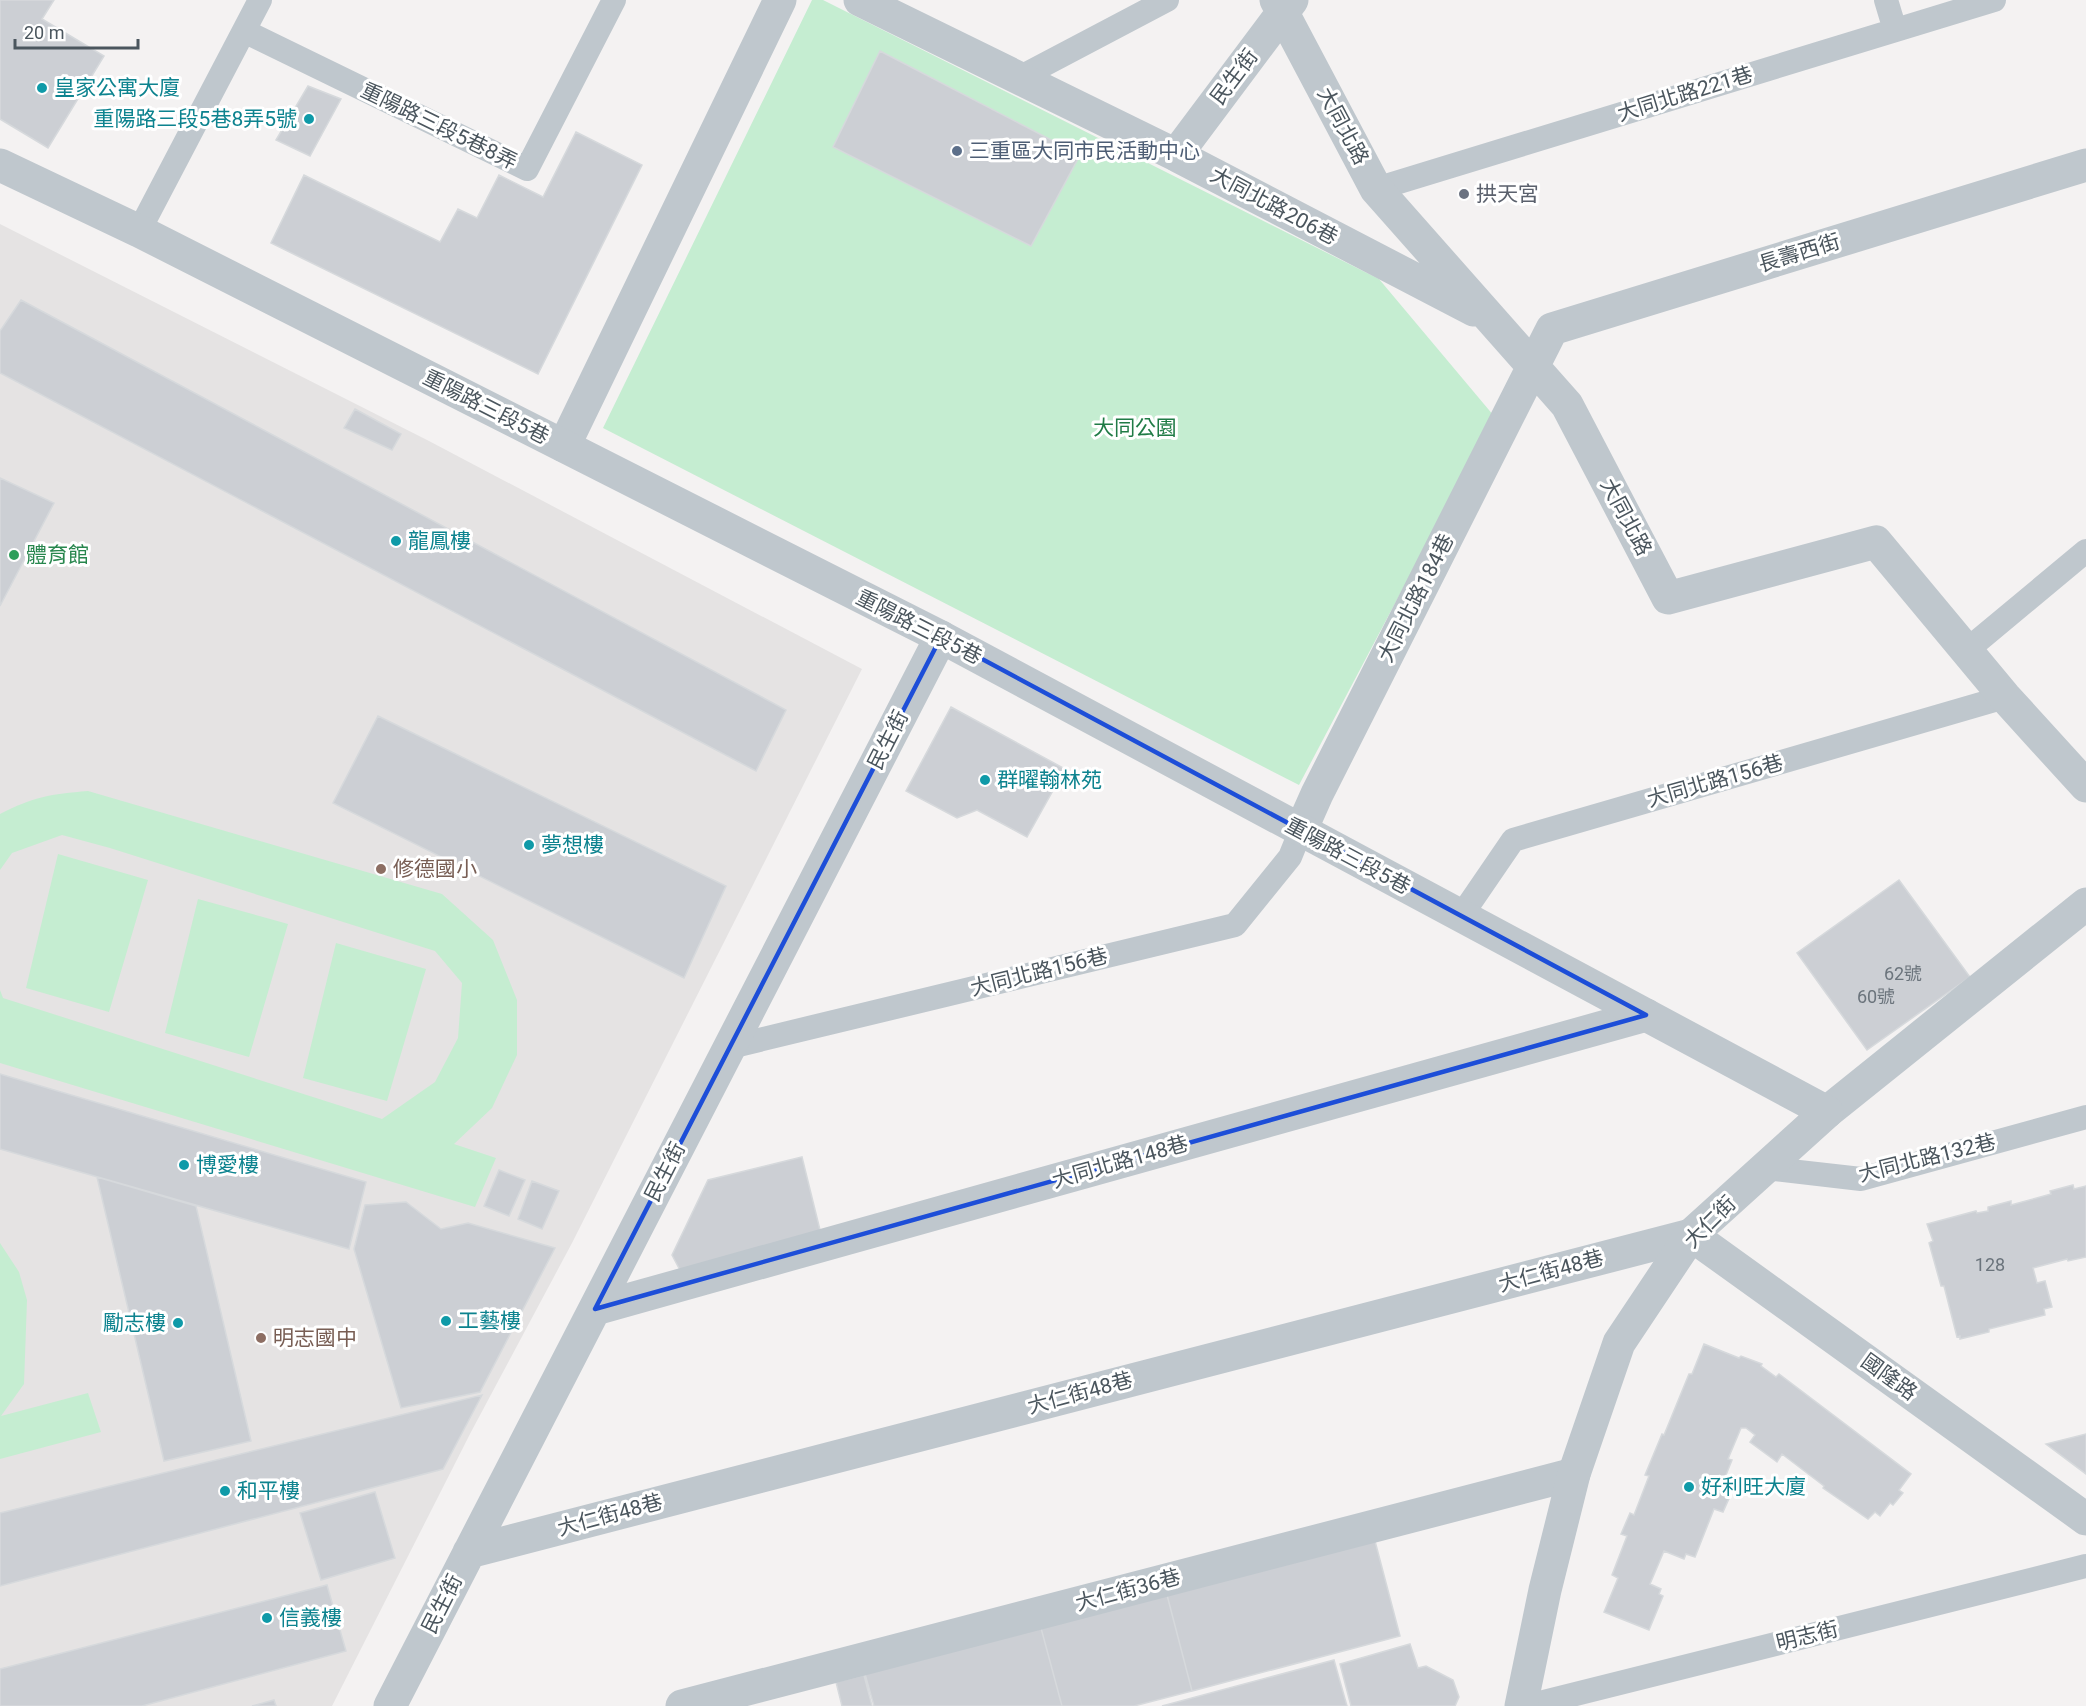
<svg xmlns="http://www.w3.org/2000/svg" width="2086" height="1706" font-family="Roboto,'Noto Sans TC',sans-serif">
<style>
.education{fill:#e5e3e3}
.green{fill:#c5edd1}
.building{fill:#cccfd4;stroke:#d6d9dc;stroke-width:1.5}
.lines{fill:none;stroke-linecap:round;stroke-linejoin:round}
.service{stroke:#bfc7cd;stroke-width:24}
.minor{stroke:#bfc7cd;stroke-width:33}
.tertiary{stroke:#bfc7cd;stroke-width:33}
.marked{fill:none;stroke:#1d4ed8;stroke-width:4.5;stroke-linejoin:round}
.culture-dot{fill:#0f9aa8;stroke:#fff;stroke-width:2}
.service-dot{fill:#5c6f8a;stroke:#fff;stroke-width:2}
.worship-dot{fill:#6b7280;stroke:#fff;stroke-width:2}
.leisure-dot{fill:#2e9e5b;stroke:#fff;stroke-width:2}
.education-dot{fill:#8d6e63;stroke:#fff;stroke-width:2}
.labels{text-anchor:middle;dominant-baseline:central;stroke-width:6;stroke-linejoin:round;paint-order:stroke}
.number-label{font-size:18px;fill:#6b747c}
.street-label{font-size:21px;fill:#4b565e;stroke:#fff}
.culture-label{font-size:21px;fill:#0d838f;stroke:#fff;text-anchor:start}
.service-label{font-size:21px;fill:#4e5e75;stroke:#fff;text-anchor:start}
.worship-label{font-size:21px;fill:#5b616d;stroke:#fff;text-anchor:start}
.park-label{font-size:21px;fill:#207b46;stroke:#fff}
.leisure-label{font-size:21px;fill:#27864d;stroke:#fff;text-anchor:start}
.education-label{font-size:21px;fill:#785e54;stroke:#fff;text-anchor:start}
</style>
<rect width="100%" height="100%" fill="#f4f2f2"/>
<path class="education" d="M0,224L429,441L862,669L572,1243L471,1432L332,1706H0Z"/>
<path class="green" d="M812,0H823L1379,279L1494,416L1299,785L603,428Z
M88,791L442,894L493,940L517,1000V1055L492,1108L454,1144L496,1158L475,1207L0,1063V990L3,998L382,1119L435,1082L458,1038L462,983L435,951L110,848L62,835L12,853L0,870V814C33,797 51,794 88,791Z
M58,854L148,880L109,1012L26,988Z
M198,899L288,924L249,1057L165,1033Z
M336,943L426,969L387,1101L303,1078Z
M0,1243L19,1272L27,1300L24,1384L1,1416L88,1393L101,1432L0,1459Z"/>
<path class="building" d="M0,0H54L42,19L104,56L48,148L0,119Z
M880,51L1080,155L1031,246L833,147Z
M308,86L341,99L310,156L276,140Z
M576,132L642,165L538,374L271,243L304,175L440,242L458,209L477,218L499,175L543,197Z
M21,300L786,710L756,771L0,373V331Z
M355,409L401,434L392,450L344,428Z
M0,478L54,503L0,606Z
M951,707L1065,769L1027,837L977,810L957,818L906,791Z
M378,716L726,886L684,978L333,803Z
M1899,880L1970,977L1867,1050L1797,953Z
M0,1074L366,1182L349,1249L0,1149Z
M802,1157L821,1234L681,1272L672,1255L708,1180Z
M499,1170L525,1180L509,1216L484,1206Z
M97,1177L196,1206L251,1441L164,1461Z
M532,1181L559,1191L542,1229L518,1219Z
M2073,1185L2074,1189L2086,1186V1257L2068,1261L2067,1259L2033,1268L2037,1283L2045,1281L2052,1307L2044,1309L2045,1315L1989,1329V1332L1960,1339V1336L1957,1337L1944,1286H1941L1929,1243L1933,1241L1927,1224L1976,1211L1977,1213L1988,1211V1207L2011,1201V1205L2051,1194L2050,1191Z
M406,1202L441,1229L468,1223L555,1248L480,1392L401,1408L354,1249L365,1205Z
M1704,1344L1739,1358L1741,1356L1762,1364L1761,1366L1776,1377L1779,1374L1911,1474L1899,1490L1903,1493L1893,1505L1890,1503L1880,1516L1875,1512L1868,1519L1823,1488L1824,1486L1782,1454L1777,1462L1750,1442L1755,1435L1746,1428H1741L1728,1459L1732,1460L1724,1480L1735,1485L1723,1512L1714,1509L1695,1557L1686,1554L1684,1559L1664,1551L1650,1584L1661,1589L1659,1594L1663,1596L1649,1630L1604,1612L1618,1578L1612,1575L1627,1536L1621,1534L1630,1513L1634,1515L1649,1476L1645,1475L1662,1434L1664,1435L1689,1374H1692Z
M482,1395L443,1469L0,1586V1513Z
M2086,1434V1474L2046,1444Z
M375,1492L395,1558L321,1580L300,1513Z
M1375,1541L1400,1636L1192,1691L1167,1595Z
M327,1585L346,1651L142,1706H0V1669Z
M1167,1595L1192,1691L1134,1706H1062L1041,1628Z
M1041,1628L1062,1706H874L865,1674Z
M1410,1644L1418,1668L1426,1666L1453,1680L1459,1697L1455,1706H1351L1340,1664Z
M1334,1660L1347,1706H1162Z
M864,1675L872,1706H842L836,1682Z
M274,1700L276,1706H252Z"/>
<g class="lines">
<path class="service" d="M1886,0L1895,30
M244,31L527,169L614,0
M1019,78L1167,0
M1376,189L1994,0
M139,231L260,0
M1967,650L2086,551
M1461,916L1513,840L2005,697
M730,1047L1235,925L1290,857L1301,830
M1765,1168L1861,1179L2086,1117
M1528,1706L2086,1566"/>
<path class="minor" d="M860,0L1176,155L1474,310
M1276,0L1376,189L1567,405L1668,598L1876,542L2005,697L2086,786
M1176,155L1292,0
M564,446L780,0
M1301,830L1317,794L1552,329L2086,165
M1827,1112L2086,904
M595,1309L1646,1015
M469,1552L1691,1235L2086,1519
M390,1706L941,637
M682,1706L1574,1474"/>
<path class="tertiary" d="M0,165L139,231L941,637L1827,1112L1691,1235L1619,1343L1574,1474L1545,1590L1521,1706"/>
</g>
<path class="marked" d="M941,637L1646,1015L595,1309Z"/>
<g class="culture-dot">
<circle cx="42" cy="88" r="6"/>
<circle cx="309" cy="119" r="6"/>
<circle cx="396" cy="541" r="6"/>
<circle cx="985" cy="780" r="6"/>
<circle cx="529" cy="845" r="6"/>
<circle cx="184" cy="1165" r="6"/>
<circle cx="446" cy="1321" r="6"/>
<circle cx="178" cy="1323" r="6"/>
<circle cx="1689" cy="1487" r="6"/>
<circle cx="225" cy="1491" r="6"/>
<circle cx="267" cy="1618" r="6"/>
</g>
<circle class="service-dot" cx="957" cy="151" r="6"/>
<circle class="worship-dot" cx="1464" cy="194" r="6"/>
<circle class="leisure-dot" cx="14" cy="555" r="6"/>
<g class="education-dot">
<circle cx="381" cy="869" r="6"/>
<circle cx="261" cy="1338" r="6"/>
</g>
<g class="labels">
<g class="number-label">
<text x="1903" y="973">62號</text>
<text x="1876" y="996">60號</text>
<text x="1990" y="1264">128</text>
</g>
<g class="street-label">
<text transform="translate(1234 77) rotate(-53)">民生街</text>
<text transform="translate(1685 94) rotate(-17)">大同北路221巷</text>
<text transform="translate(439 126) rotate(26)">重陽路三段5巷8弄</text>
<text transform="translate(1343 126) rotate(62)">大同北路</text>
<text transform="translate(1274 206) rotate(28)">大同北路206巷</text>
<text transform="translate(1799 253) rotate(-17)">長壽西街</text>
<text transform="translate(486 407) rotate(27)">重陽路三段5巷</text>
<text transform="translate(1626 517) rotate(62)">大同北路</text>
<text transform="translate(1416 598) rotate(-63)">大同北路184巷</text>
<text transform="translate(919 627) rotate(27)">重陽路三段5巷</text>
<text transform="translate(888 740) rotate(-63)">民生街</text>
<text transform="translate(1715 781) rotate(-16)">大同北路156巷</text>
<text transform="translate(1348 856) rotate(28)">重陽路三段5巷</text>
<text transform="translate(1039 972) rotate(-14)">大同北路156巷</text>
<text transform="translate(1927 1158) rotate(-14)">大同北路132巷</text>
<text transform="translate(1120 1162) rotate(-16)">大同北路148巷</text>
<text transform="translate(665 1172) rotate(-63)">民生街</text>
<text transform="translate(1710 1222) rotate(-45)">大仁街</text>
<text transform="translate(1551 1271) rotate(-15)">大仁街48巷</text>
<text transform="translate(1889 1377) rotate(36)">國隆路</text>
<text transform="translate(1080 1393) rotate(-15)">大仁街48巷</text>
<text transform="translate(610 1515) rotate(-15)">大仁街48巷</text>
<text transform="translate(1128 1590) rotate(-15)">大仁街36巷</text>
<text transform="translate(442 1604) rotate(-63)">民生街</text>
<text transform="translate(1807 1636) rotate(-14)">明志街</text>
</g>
<g class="culture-label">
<text x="54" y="88">皇家公寓大廈</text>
<text x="297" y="119" text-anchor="end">重陽路三段5巷8弄5號</text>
<text x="408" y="541">龍鳳樓</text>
<text x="997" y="780">群曜翰林苑</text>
<text x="541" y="845">夢想樓</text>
<text x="196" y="1165">博愛樓</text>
<text x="458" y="1321">工藝樓</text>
<text x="166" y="1323" text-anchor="end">勵志樓</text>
<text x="1701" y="1487">好利旺大廈</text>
<text x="237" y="1491">和平樓</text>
<text x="279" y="1618">信義樓</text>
</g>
<g class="service-label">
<text x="969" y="151">三重區大同市民活動中心</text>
</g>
<g class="worship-label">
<text x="1476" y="194">拱天宮</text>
</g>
<g class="park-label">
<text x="1135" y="428">大同公園</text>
</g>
<g class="leisure-label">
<text x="26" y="555">體育館</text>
</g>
<g class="education-label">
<text x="393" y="869">修德國小</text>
<text x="273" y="1338">明志國中</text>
</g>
</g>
<path d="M15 39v9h123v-9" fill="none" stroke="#4b565e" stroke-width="3"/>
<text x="24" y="39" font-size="18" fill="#4b565e" stroke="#ffffff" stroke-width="4.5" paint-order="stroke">20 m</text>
</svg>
